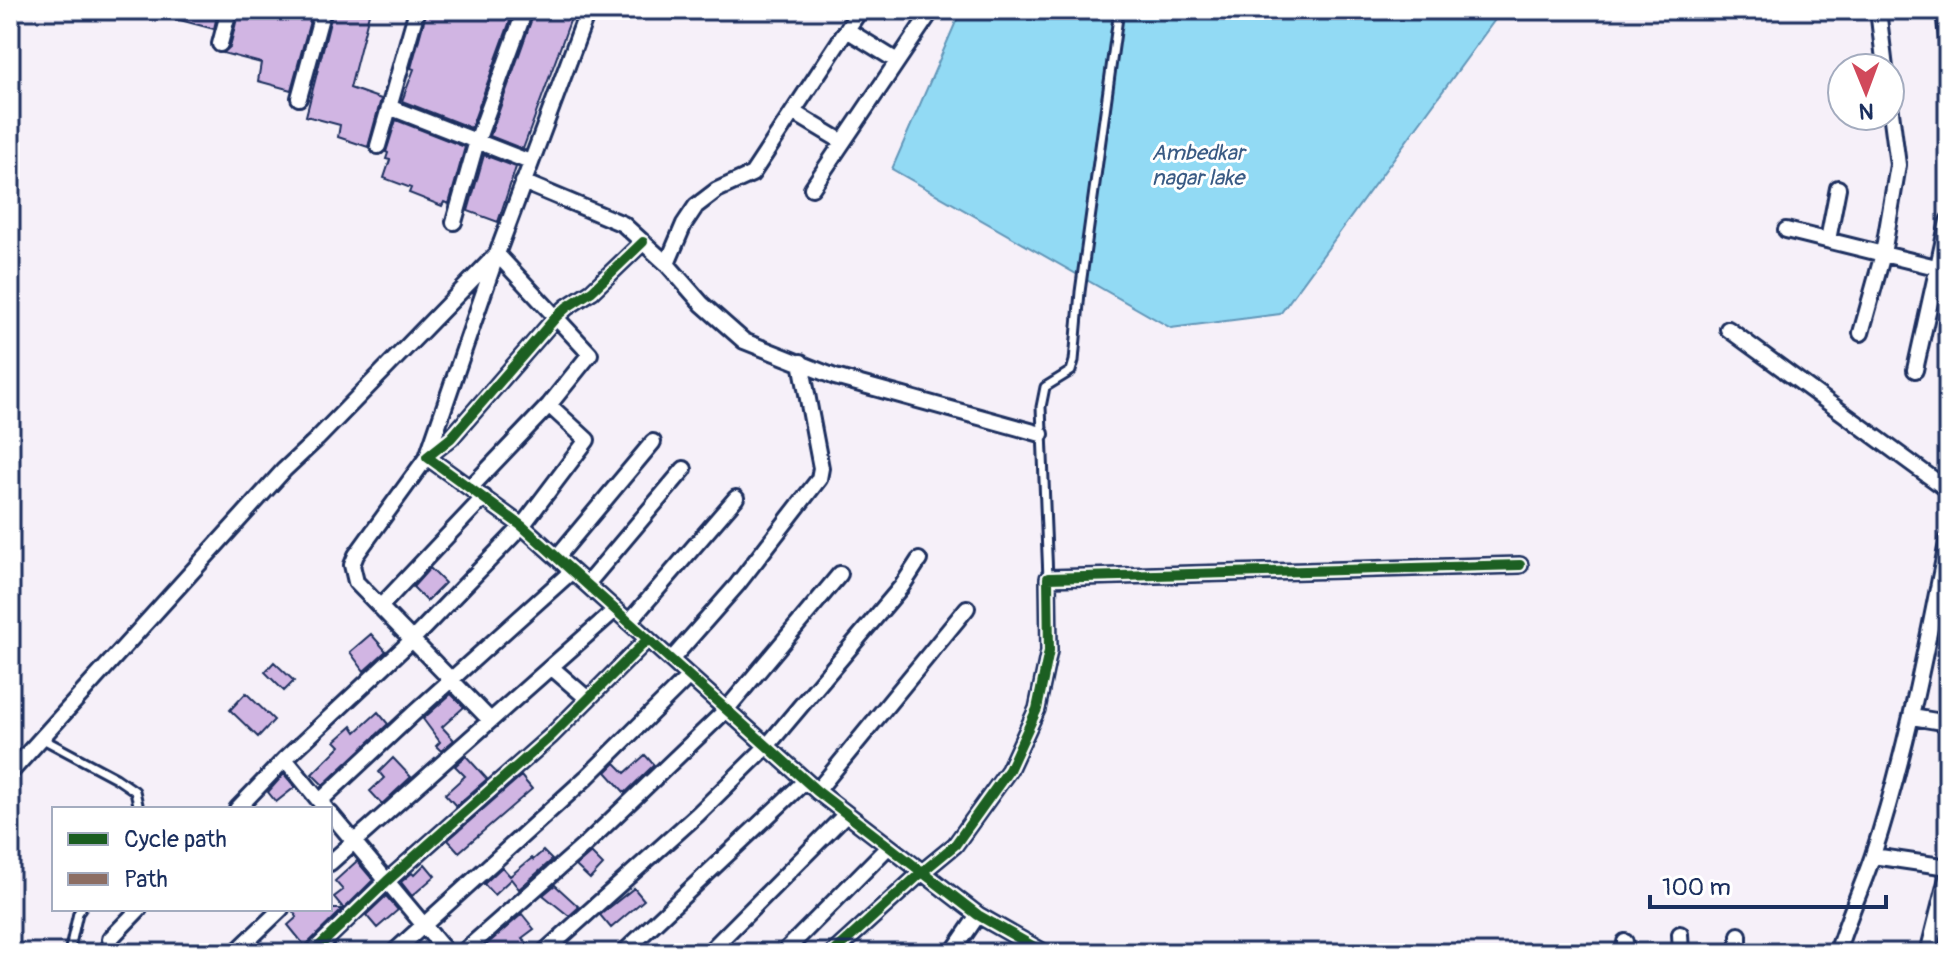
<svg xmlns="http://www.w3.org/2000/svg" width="1958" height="963" font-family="Pangolin,sans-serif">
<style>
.water{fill:#92daf4;stroke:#6296b8;stroke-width:2}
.building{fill:#d1b5e3;stroke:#1b2f5e;stroke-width:2}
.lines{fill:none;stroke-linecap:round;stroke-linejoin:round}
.service-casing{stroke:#1b2f5e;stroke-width:13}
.minor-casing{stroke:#1b2f5e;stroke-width:20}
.service{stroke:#fff;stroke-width:7}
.minor{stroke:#fff;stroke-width:14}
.quiet{stroke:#8d6e63;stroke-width:8;stroke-dasharray:16 8;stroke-linecap:butt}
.cycleway-casing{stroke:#fff;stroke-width:15}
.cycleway{stroke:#1b5e20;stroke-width:10}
.labels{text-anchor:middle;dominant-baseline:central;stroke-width:6;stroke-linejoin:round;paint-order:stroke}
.water-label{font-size:22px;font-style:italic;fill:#395a84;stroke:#fff}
</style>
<rect width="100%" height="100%" fill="#f6f0f9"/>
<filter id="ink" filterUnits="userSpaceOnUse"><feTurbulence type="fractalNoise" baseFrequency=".0125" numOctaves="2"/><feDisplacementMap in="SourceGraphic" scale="16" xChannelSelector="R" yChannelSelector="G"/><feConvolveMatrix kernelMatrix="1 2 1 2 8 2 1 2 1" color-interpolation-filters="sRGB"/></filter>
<g filter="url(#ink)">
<path class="water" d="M961,10H1502L1280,314L1171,328L892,169Z"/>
<path class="building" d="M158,10H214L218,11L214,29L157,14Z
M239,10H313L291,90L258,81L261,63L223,53L230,47Z
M333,10H370L350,88L381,99L368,147L338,137L340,125L306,116Z
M427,10H514L471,128L402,101L414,69L411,68Z
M535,10H574L523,149L490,136Z
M396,120L465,147L449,204L444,202L442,206L409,193L411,188L384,178L390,160L386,159L388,153L386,152Z
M484,155L516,167L498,222L468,211Z
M430,568L445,583L427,601L413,587Z
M371,634L386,651L364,671L350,652Z
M274,662L294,681L284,691L265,672Z
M246,693L274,720L258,737L230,710Z
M451,694L464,707L442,727L454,740L441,751L436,746L440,742L423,719Z
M378,712L388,724L323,785L312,774L340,746L335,741L352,726L356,732Z
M645,755L654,765L625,793L606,772L615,763L625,773Z
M466,756L487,779L456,806L445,794L465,776L455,766Z
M393,758L411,777L382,804L370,791L384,778L379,772Z
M284,774L295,787L276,802L268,792Z
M521,776L532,789L459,852L448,840Z
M543,851L552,860L519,889L511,879L494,895L484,884L502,867L510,876L532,858L533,860Z
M591,853L603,865L590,879L576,866Z
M357,861L373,880L344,909L334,897L343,890L335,881Z
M425,864L435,876L412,896L401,882L412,873L414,875Z
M555,885L579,907L569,916L543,895Z
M634,888L644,900L611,928L600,915Z
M386,896L398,910L377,928L366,915Z
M291,909H343L305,946L288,925L297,917Z
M522,914L534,929L522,938L534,949L533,953H477Z"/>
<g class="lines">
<defs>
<path id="service" d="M1048,578L1041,407L1045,387L1071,371L1074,361L1080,292L1119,10
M41,738L116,778L135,791L139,809
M69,953L78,913L81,909"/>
<path id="minor" d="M1878,10L1885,68
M1944,10L1948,49
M847,30L897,61
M220,44L229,10
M299,98L323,10
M389,107L530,162
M793,112L843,142
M378,146L417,10
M523,182L623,224L667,264L684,224L696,206L717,190L752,174L860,10
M812,188L932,10
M454,222L477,141L525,10
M1786,230L1948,270
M1828,240L1838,188
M643,242L592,291L567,307L557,316L451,438L427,457L522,526L817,791L978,915L1045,953
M667,264L702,304L744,341L835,377L1041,434
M1728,329L1948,490
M1861,333L1883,254L1898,165L1890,104
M1915,370L1948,221
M557,557L653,442
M587,584L684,469
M380,607L484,497
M629,622L736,498
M671,660L737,585L819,479L821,468L801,362
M551,667L588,699
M1912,717L1948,723
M490,720L356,582L352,565L356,555L427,457L497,254L588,10
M285,759L326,809
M10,773L284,470L317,439L497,254L590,354L549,405L471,487
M817,791L967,608
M320,801L413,714L572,571
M237,809L285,759L411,641L522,526L587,440L549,405
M330,813L447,953
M1873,856L1948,867
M330,863L615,610
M1680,934L1681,953
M1739,935V953
M110,939L139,909
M1625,942L1626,953
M235,953L281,909
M312,953L387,881L551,736L648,639
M393,953L587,777L689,676
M462,953L586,844L726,710L840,574
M543,953L698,814L767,746L902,586L919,560
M623,953L805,781
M708,953L846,814
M783,953L888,847
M833,953L921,873L955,845L1009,770L1037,709L1049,651L1048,578L1520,565
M952,953L978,915
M1837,953C1847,919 1862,888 1873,855C1907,751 1927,644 1948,538
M1928,953L1948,874"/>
</defs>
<use href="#service" class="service-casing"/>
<use href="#minor" class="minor-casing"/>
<use href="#service" class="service"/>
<use href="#minor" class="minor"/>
<path class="quiet" d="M135,10L147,13"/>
<defs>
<path id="cycleway" d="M643,242L592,291L567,307L557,316L451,438L427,457L522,526L817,791L978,915L1045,953
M312,953L387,881L551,736L648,639
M833,953L921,873L955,845L1009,770L1037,709L1049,651L1048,578L1520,565"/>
</defs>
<use href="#cycleway" class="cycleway-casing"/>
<use href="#cycleway" class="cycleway"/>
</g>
</g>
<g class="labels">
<g class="water-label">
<text x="1198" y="153">Ambedkar<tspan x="1198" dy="25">nagar lake</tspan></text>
</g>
</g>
<rect width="1958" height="963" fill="none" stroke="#fff" stroke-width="40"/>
<rect x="20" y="20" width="1918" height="923" fill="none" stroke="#1b2f5e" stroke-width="3" filter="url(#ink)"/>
<rect x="52" y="807" width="280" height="104" fill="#ffffff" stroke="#a4acbf" stroke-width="2"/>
<rect x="68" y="833" width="40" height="12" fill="#1b5e20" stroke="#a4acbf" stroke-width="2"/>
<text x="124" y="847" font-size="24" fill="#1b2f5e">Cycle path</text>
<rect x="68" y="873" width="40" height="12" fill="#8d6e63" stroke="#a4acbf" stroke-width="2"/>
<text x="124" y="887" font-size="24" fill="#1b2f5e">Path</text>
<g transform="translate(1866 92) rotate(179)"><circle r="38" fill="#ffffff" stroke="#a4acbf" stroke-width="2"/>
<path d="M0-6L14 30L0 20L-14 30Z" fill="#d1495b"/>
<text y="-12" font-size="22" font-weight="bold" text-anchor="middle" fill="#1b2f5e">N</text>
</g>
<path d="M1650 895v12h236v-12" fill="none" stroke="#1b2f5e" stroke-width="4"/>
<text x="1662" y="895" font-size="24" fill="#1b2f5e" stroke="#ffffff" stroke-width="6" paint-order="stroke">100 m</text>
</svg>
